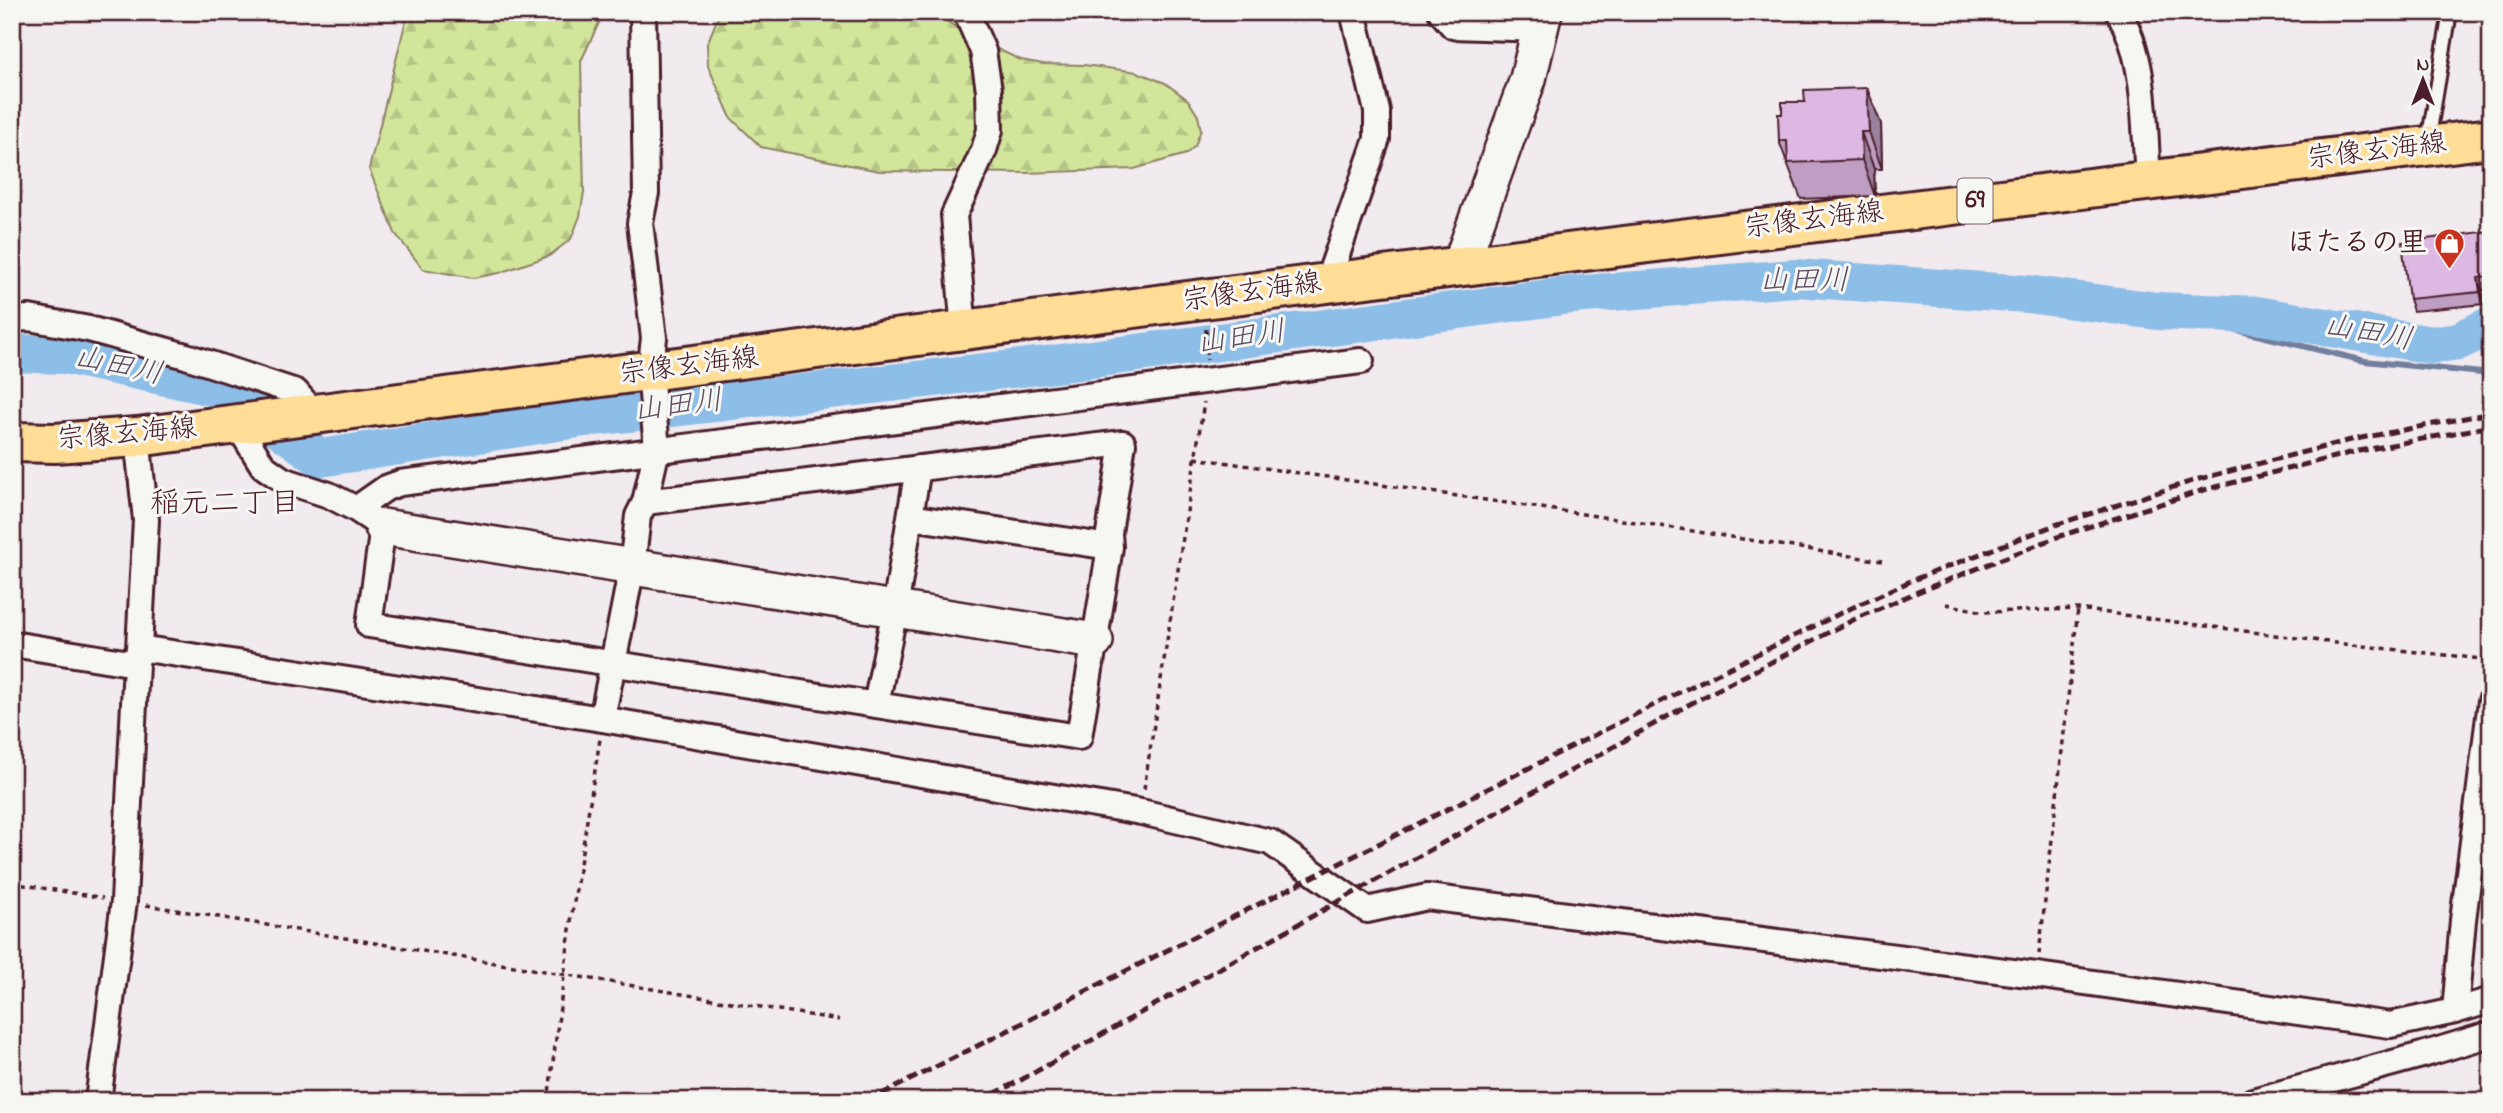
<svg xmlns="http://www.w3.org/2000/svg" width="2503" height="1113" font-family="'Indie Flower','Klee One',sans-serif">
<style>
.forest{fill:url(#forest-firs);stroke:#8e8263;stroke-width:2}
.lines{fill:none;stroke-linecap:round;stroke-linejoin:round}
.stream{stroke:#727e9c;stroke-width:6}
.river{stroke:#8cbee8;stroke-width:38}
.lane-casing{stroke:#4a1f2b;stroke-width:18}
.street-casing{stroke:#4a1f2b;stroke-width:30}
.secondary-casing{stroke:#4a1f2b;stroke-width:40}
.primary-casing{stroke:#4a1f2b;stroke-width:44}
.path{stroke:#4a1f2b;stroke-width:3.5;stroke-dasharray:5 5;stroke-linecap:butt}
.lane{stroke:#f6f6f2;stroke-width:12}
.street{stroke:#f6f6f2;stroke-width:24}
.secondary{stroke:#f6f6f2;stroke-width:35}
.primary{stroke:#fedd96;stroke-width:38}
.rail{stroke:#4a1f2b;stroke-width:5;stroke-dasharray:10 5;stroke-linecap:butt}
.wall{fill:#be9ec2;stroke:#4a1f2b;stroke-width:2}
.shaded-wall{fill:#9b819e;stroke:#4a1f2b;stroke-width:2}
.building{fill:#ddb8e2;stroke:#4a1f2b;stroke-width:2}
.labels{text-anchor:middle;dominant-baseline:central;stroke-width:6;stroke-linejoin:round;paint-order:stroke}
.shield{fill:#f6f6f2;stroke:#7e6067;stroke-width:2}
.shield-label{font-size:26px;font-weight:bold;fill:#4a1f2b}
.street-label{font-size:28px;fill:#4a1f2b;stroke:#f6f6f2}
.poi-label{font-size:28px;font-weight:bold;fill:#4a1f2b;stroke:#f6f6f2;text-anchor:end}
.water-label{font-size:30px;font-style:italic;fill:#5e4f64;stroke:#f6f6f2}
.neighbourhood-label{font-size:30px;fill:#4a1f2b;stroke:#f6f6f2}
</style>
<defs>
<pattern id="forest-firs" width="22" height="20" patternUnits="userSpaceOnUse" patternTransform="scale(1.75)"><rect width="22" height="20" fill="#d1e69b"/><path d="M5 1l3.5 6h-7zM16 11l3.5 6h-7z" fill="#b5c586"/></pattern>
</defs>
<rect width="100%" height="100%" fill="#f1eaef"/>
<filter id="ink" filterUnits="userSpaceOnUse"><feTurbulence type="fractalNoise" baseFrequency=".0143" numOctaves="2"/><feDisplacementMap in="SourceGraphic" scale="14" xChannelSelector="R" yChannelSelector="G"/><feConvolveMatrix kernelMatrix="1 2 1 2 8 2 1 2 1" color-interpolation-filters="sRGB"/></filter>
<g filter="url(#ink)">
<path class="forest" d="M408,12H604L581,61L584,192L580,216L571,239L549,256L499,273L474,278L423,269L395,233L369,169Z
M723,12H931L986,44L1021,60L1043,64L1084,65L1137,72L1165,83L1188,100L1198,116L1201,130L1195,146L1186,154L1134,169L1025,173L879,171L761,147L731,118L708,66L707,44L718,17Z"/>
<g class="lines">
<path class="stream" d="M2157,311L2365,361L2491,374"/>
<path class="river" d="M12,353L64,355L226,390L320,458L584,418L1055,364L1571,295L1796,278L2027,294L2157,311L2256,315L2431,345L2459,341L2491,325"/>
<defs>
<path id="lane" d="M2428,142L2450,12"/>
<path id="street" d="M1441,12L1453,26L1540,29
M2118,12C2147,57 2144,127 2148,179
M1327,283L1377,139V111L1353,12
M12,319L29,318L89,329L186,356L296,392L315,414
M964,331L954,215L984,150L990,130L989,90L983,51L966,12
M237,424L263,466L283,480L329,495L356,509L383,527L369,625L1079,737L1110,547L1109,533L1123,443L645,502
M356,509L386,488L400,483L1361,361
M910,517L1110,547
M12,644L136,664
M139,648L602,719L1141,812L1270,842L1367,910L1427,897L2036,975L2390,1025L2455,1011L2491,1000
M876,705L895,609L918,468
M602,719L632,567L638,516L645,502L657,449L650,372L654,338L640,223L646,193L643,12
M2455,1011L2463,920L2491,701
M98,1101L124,901L136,664L139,648L146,520L137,437
M2253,1101L2422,1055L2491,1034"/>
<path id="secondary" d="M1460,266L1528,79L1544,12
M383,527L1095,641"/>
<path id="primary" d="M12,442L55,443L137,437L1327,283L2491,138"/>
</defs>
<use href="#lane" class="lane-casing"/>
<use href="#street" class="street-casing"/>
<use href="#secondary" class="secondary-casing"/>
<use href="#primary" class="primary-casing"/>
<path class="path" d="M1206,329L1207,360
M1195,458L1610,518L1882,561
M1946,604L1984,612L2078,609L2335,643L2491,660
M1144,789L1204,402
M12,883L103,898
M146,905L839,1020
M2039,954L2078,609
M548,1101L572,914L600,739"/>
<use href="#lane" class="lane"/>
<use href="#street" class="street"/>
<use href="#secondary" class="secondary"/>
<use href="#primary" class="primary"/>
<path class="rail" d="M868,1101L1682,691L1847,610L1913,580L2055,525L2199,479L2351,440L2491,413
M980,1101L1021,1080L1688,705L1853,620L1915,593L2060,536L2204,490L2354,452L2491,426"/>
</g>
<path class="wall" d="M1881,124L1882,169H1874L1875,196L1801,199L1779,141Z
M2490,231L2491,234V289L2482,290L2484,304L2413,311L2409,299Z"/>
<path class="shaded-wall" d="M1867,88L1881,124L1882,169L1869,132Z
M1861,132L1874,169L1875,196L1862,160Z
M2478,278L2482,290L2484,304L2480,292Z"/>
<path class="building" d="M1867,88L1869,132H1861L1862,160L1788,163L1787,141H1779L1778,114H1782V102H1805L1804,90Z
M2490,231L2491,276L2478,278L2480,292L2409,299L2402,242Z"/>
</g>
<defs>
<symbol id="shop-pin" viewBox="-11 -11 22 30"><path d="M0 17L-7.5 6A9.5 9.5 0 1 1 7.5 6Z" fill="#c8321e" stroke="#f6f6f2"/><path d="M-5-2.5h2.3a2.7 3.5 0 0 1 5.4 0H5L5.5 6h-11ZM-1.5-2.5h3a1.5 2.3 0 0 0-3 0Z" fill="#fff"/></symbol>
</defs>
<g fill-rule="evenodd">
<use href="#shop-pin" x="2432" y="226" width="35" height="47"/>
</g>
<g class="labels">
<rect class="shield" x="1957.5" y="178.5" width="35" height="45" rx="5"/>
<g class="shield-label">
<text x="1975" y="201">69</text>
</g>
<g class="street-label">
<text transform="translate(2377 152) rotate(-7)">宗像玄海線</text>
<text transform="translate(1814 221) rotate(-7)">宗像玄海線</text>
<text transform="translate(1252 293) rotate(-8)">宗像玄海線</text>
<text transform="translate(689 367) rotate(-7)">宗像玄海線</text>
<text transform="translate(127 435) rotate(-5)">宗像玄海線</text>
</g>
<g class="poi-label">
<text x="2427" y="244">ほたるの里</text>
</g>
<g class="water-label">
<text x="1804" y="282">山田川</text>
<text transform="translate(2368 334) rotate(10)">山田川</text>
<text transform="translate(1241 339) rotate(-8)">山田川</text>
<text transform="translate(118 367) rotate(12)">山田川</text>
<text transform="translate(678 407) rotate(-7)">山田川</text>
</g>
<g class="neighbourhood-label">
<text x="225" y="505">稲元二丁目</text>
</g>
</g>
<rect width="2503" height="1113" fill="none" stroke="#f6f6f2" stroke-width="42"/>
<rect x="21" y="21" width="2461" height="1071" fill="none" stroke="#4a1f2b" stroke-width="2.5" filter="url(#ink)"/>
<g transform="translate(2423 80)" stroke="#f6f6f2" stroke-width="5" paint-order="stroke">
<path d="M0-5L12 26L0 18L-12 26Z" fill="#4a1f2b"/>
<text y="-10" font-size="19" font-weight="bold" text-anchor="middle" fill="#4a1f2b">N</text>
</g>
</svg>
